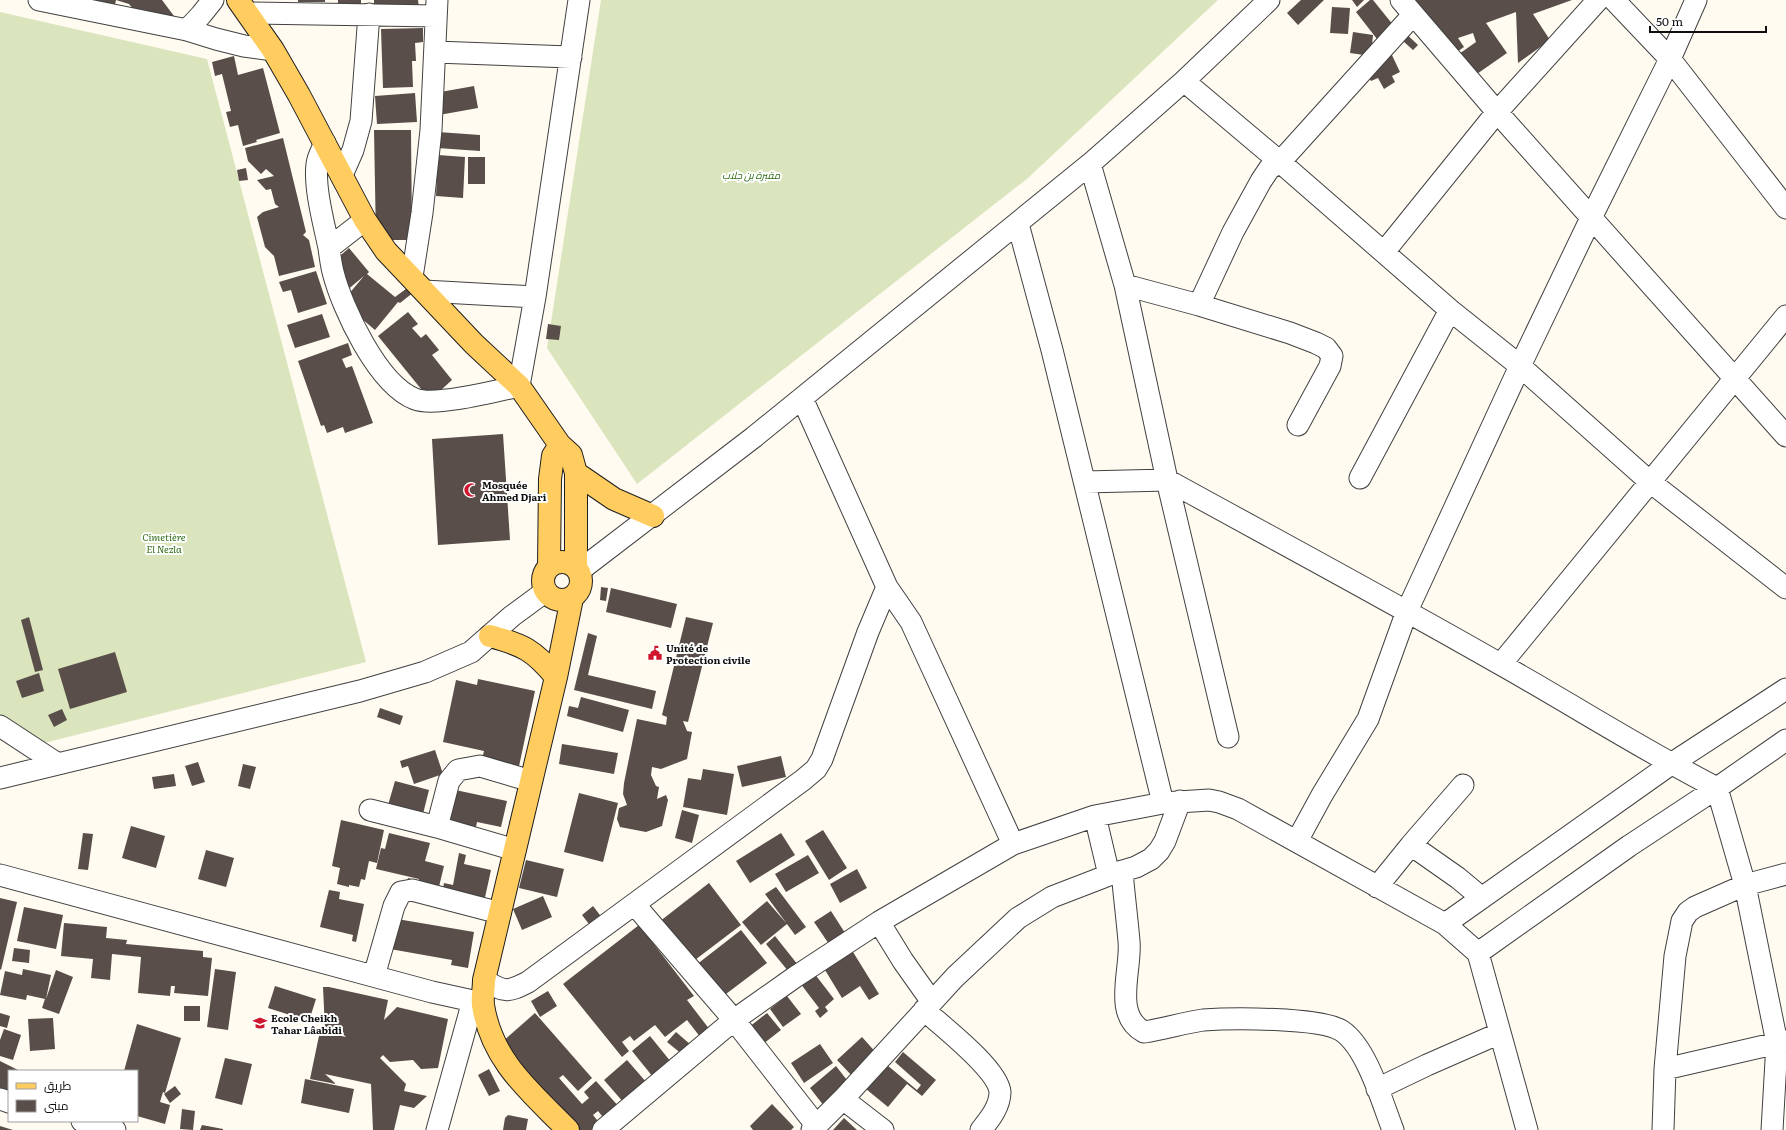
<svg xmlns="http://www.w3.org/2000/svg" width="1786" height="1130" font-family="Literata,Cairo,serif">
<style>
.cemetery{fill:#dbe5bd}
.building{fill:#594e49}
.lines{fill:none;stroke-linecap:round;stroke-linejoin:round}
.minor-casing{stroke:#414141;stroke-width:23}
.major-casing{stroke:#1f1f1f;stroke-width:24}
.minor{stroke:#fff;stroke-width:21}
.major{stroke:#ffcc60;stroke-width:22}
.labels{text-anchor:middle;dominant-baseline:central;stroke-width:4;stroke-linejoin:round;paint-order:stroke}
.park-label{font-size:10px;font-style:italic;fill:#306e17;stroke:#fff}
.poi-label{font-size:10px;font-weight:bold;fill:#0e0e0e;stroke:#fff;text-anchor:start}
</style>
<rect width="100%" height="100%" fill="#fffbf0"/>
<path class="cemetery" d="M601,0H1218L1028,178L637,484L547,348Z
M0,12L207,59L366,662L40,744L0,717Z"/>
<path class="building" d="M78,0H116L114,9Z
M116,0H162L174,16L171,18L134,10L129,4Z
M298,0H325V2H298Z
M338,0H361V6L338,7Z
M374,0H418L419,8L374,9Z
M1301,0H1324L1298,25L1287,13Z
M1352,0H1364L1357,7Z
M1370,0H1373L1394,26L1377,39L1356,12Z
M1412,0H1572L1533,14L1550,40L1518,63L1516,12L1486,23L1507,53L1474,76L1459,54L1476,42L1473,33L1458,38L1464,47L1451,56Z
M1332,7L1350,8L1348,34L1330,33Z
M423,28V42L415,43L416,61H412L413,87L383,88L381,29Z
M1401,29L1418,45L1413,50L1403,41Z
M1353,32L1373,35L1371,56L1350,53Z
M1390,51L1400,72L1392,76L1395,82L1384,89L1378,78L1371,81L1363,66Z
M234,56L238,75L263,68L280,133L256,140L257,142L243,146L238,125L230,127L226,112L231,111L222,74L215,76L212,62Z
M474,86L478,108L439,115L435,93Z
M415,93L417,122L377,124L375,96Z
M374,130H411L412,240H376Z
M438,132L480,135V151L437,148Z
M283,138L306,232L303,235L309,240L315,267L279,276L274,256L265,247L257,217L263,212L279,207L275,204L271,189L266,190L257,180L274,176L266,169L261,174L248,161L245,148Z
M438,155L465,157L463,198L436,196Z
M468,157H485V184H468Z
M246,168L248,180L239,181L237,170Z
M349,248L369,272L367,274L395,297L410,286L414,292L400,303L398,302L375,330L342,302L364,276L346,291L326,268Z
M316,271L327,304L298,313L291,290L283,292L279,282Z
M408,312L418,324L412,328L421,338L426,334L439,350L432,355L452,380L430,400L378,336Z
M322,314L330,337L295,348L287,325Z
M548,324L561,326L559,340L546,339Z
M348,343L352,355L342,359L346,368L352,366L373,423L345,433L343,427L327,433L324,425L321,426L298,361Z
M503,434L510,540L438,545L432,439Z
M601,587L608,588L606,601L600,600Z
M611,588L677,604L671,628L606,612Z
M29,617L43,670L35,672L21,620Z
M686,617L713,623L688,722L683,721L687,731L692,732L687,759L661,769L652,767L651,775L656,786L659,787L657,799L666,795L668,800L662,826L646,832L620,827L617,819L619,808L627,805L623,794L624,783L637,719L666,725L667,717L662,715Z
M588,633L597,636L588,675L656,691L652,709L574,690Z
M115,652L127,692L70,709L58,669Z
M39,673L44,691L22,698L16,681Z
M478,679L535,691L518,771L481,763L484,751L443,742L456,680L477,685Z
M581,697L629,710L623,732L567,716L569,706L578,708Z
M380,708L403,716L400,725L377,717Z
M62,709L67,720L54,727L48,715Z
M562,744L618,753L614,774L559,764Z
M435,750L443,774L414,784L408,766L402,768L400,761Z
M781,756L786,777L742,787L737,766Z
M198,762L205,782L192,786L185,766Z
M243,764L256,767L250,789L238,786Z
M703,769L734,774L727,815L683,807L688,778L701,780Z
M174,774L176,786L154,789L152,777Z
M395,781L429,790L423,814L388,805Z
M446,788L507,801L501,827L477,822L476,827L439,820Z
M579,793L618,803L603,862L564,852Z
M682,810L699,815L692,843L675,838Z
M341,820L384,830L377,863L369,861L365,880L361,879L359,887L349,885V887L337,884L340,868L332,866Z
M131,826L165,836L156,868L122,858Z
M823,830L847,868L829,880L805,841Z
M83,833L93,834L88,870L78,869Z
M389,833L430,843L425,861L444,866L437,895L405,888L408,878L419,881V879L376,869L381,848L385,849Z
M781,833L795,855L750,883L736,861Z
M206,850L234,858L226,887L198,879Z
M459,853L466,855L464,864L491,870L484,902L442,893L444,883L453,885Z
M808,855L819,873L786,892L775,874Z
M526,860L564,869L557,897L519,888Z
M857,869L867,888L840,903L830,884Z
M709,883L741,925L691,963L659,922Z
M776,887L806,927L795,935L765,894Z
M329,890L340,892L339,899L364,904L356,942L352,941L353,935L320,927Z
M543,896L552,917L522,930L513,909Z
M0,898L17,902L1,970L0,969Z
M767,901L787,924L761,945L742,922Z
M593,906L603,919L592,928L582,915Z
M24,907L63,915L56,949L17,941Z
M831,911L847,936L831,947L814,922Z
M397,919L474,932L468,968L451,965L452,960L390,949Z
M64,923L107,927L106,938L127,940L126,944L203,951V957L212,958L208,996L174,993L175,986H171L170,996L138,993L141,957L112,954L110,980L91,978L93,959L61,956Z
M639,925L694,996L687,1000L710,1030L701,1038L687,1020L665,1037L655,1025L634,1041L630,1036L622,1042L629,1051L622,1057L563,984Z
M741,930L767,963L722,997L696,965Z
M775,936L802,970L793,977L766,944Z
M14,948L30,950L29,963L12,961Z
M853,952L879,994L869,1000L860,986L842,998L825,970Z
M23,969L51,975L46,999L56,970L73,977L59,1014L42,1008L45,999L27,995L26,1000L0,995L5,971L22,975Z
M215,969L236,972L228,1030L207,1027Z
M814,973L834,999L825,1007L828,1011L820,1018L815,1011L819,1008L800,983Z
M275,986L316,999L309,1021L268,1008Z
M323,987H329L388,1000L384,1020L397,1007L448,1019L438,1068L421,1069L413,1060L390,1062L383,1055L380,1058L406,1084L404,1091L427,1096L414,1108L400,1105L394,1130H373L371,1084L325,1074L336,1084L310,1079L320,1031L346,1037L341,1032L325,1029Z
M548,991L557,1006L540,1017L531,1001Z
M787,996L801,1014L783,1027L770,1009Z
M184,1006H200V1021H184Z
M0,1013L10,1016L7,1028L0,1026Z
M535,1013L592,1078L578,1091L563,1075L559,1078L582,1104L589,1098L584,1092L596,1081L620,1108L606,1121L598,1111L593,1115L601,1125L595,1130H577L501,1043Z
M767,1013L781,1030L763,1044L749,1027Z
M53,1018L55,1049L30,1051L28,1019Z
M137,1024L181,1038L165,1093L163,1092L160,1102L170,1105L165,1124L137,1116V1071H124Z
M4,1029L21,1035L13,1060L0,1056V1040Z
M676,1032L691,1045L683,1055L667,1042Z
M650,1036L671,1062L653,1077L632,1051Z
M862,1037L879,1056L854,1078L837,1060Z
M820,1044L833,1063L804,1083L791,1063Z
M903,1052L936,1080L922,1096L907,1084L888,1107L866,1089L887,1065L917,1090L921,1085L895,1062Z
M225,1058L252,1064L242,1105L215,1098Z
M627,1060L647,1083L624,1103L604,1080Z
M0,1061L20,1071H9V1095L0,1090Z
M836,1066L850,1084L824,1106L810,1088Z
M489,1069L500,1091L489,1096L478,1075Z
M305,1079L354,1089L349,1113L301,1103Z
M175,1086L181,1094L170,1103L164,1094Z
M772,1104L794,1127L791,1130H753L750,1126Z
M182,1109L195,1111L193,1130L180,1129Z
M508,1115L528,1119L526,1130H503L505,1118Z
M844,1118L857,1130H833Z
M202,1125L223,1129V1130H200Z
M0,1126L13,1130H0Z"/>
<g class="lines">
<defs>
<path id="minor" d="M39,0L187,30L216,39L244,46L273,50
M1401,0L1497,112L1786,436
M1614,0L1670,59L1786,208
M247,13L436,16
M187,30L201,15L213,0
M435,52L571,57
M1184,81L1280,162L1450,310L1520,366L1649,481L1786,588
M325,143C322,150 318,156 317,164C314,188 324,224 329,248
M1090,164L1125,285L1167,480C1278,541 1390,601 1500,664C1573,705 1643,750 1717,788L1745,885L1777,1043L1772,1130
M342,175L353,150L361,121L369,14
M365,220L329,248C330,256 331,264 333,272C342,308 378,385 415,399C435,407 496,391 519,386L535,297L579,0
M1018,224L1052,350L1163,803
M1384,252L1497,112L1598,0
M412,277L422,213L431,130L437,0
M1125,285L1199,305L1290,333L1316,343L1326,348L1332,356L1330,366L1298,425
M424,291L535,297
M1199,305L1233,232L1261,181L1269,169L1280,162L1413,15
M1360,478L1450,310
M1085,482L1167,480L1228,737
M579,571L754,437L1090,164L1184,81L1269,0
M887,587L911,622L1013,844
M1501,664L1786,316
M0,726L58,764
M0,778L360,691L425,672L471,652L512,616L546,591
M370,810L437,827L515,850
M1095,816L1109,875
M437,827L449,781L458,770L480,766L531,781
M1297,841L1322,795L1368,719L1407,611L1520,366L1591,218L1670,59L1696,0
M1411,845L1463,785
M1122,871C1124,895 1127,918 1129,941C1132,969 1112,1015 1144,1032C1164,1029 1183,1023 1203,1020C1230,1018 1321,1017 1342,1031C1367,1048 1382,1102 1393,1130
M0,875L432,992L473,1001
M1377,887L1411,845L1458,878L1482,898
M635,905L734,1020L816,1125
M879,922L903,961L932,1002
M1445,924L1671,764L1786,689
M1478,953L1629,846L1717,788L1786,740
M374,976L394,906L401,892L412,890L500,913
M484,980C504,992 507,993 528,982L803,780L816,769L822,759L868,632L887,587L802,398
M924,1010C942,1026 998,1069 1000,1092C1000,1107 989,1120 981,1130
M1665,1069L1786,1041
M1377,1089L1427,1065L1500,1033
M0,1099L9,1102
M843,1099L883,1130
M82,1121L115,1130
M437,1130L473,1001L483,1004
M603,1130L734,1020L795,977L879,922L1013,844L1095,816L1163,803L1209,800L1219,802L1238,809L1445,924L1478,953L1527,1130
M812,1130L843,1099L955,977L1018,918L1052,897L1109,875L1136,867L1151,859L1159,851L1165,841L1180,801
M1663,1130L1665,1069L1675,956L1682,921L1688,912L1695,907L1745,885L1786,874"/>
<path id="major" d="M238,0L273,50L299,95L365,220L386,251L474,344L519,386L560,445L571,455L576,473V567
M576,473L614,499L653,516
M543 581a19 19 0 1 1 38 0a19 19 0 1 1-38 0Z
M549,567L550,479L553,456L560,445
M490,636C523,645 534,650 556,677
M568,1130C531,1092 492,1062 483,1005C482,997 484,988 484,980L556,677L572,598"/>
</defs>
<use href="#minor" class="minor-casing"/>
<use href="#major" class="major-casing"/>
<use href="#minor" class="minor"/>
<use href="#major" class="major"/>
</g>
<defs>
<symbol id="mosque-bare" viewBox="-9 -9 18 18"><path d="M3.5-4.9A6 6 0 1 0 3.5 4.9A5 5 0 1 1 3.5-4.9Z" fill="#cf162d" stroke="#fff" stroke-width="2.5" paint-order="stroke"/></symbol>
<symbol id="civic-bare" viewBox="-9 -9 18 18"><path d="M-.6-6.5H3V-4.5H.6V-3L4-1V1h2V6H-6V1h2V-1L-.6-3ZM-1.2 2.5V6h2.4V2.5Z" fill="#cf162d" stroke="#fff" stroke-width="2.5" paint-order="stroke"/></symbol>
<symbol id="school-bare" viewBox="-9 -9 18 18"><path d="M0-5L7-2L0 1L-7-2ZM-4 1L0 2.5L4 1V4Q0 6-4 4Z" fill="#cf162d" stroke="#fff" stroke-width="2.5" paint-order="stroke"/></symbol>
</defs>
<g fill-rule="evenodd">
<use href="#mosque-bare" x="461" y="480" width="20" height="20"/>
<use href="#civic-bare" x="645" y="643" width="20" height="20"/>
<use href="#school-bare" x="250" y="1013" width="20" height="20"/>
</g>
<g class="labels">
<g class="park-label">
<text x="751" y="174">مقبرة بن جلاب</text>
<text x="164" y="536">Cimetière<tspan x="164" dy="12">El Nezla</tspan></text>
</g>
<g class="poi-label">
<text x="482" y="484">Mosquée<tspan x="482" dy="12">Ahmed Djari</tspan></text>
<text x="666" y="647">Unité de<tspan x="666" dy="12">Protection civile</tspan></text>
<text x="271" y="1017">Ecole Cheikh<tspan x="271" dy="12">Tahar Lâabidi</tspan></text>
</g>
</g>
<rect x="8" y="1070" width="130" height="52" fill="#ffffff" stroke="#9f9f9f"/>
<rect x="16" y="1083" width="20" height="6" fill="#ffcc60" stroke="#9f9f9f"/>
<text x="44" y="1090" font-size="12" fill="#0e0e0e">طريق</text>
<rect x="16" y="1100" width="20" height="12" fill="#594e49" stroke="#9f9f9f"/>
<text x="44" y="1110" font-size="12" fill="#0e0e0e">مبنى</text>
<path d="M1650 26v6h116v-6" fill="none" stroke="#0e0e0e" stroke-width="2"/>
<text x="1656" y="26" font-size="12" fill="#0e0e0e" stroke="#ffffff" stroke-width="3" paint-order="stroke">50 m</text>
</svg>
